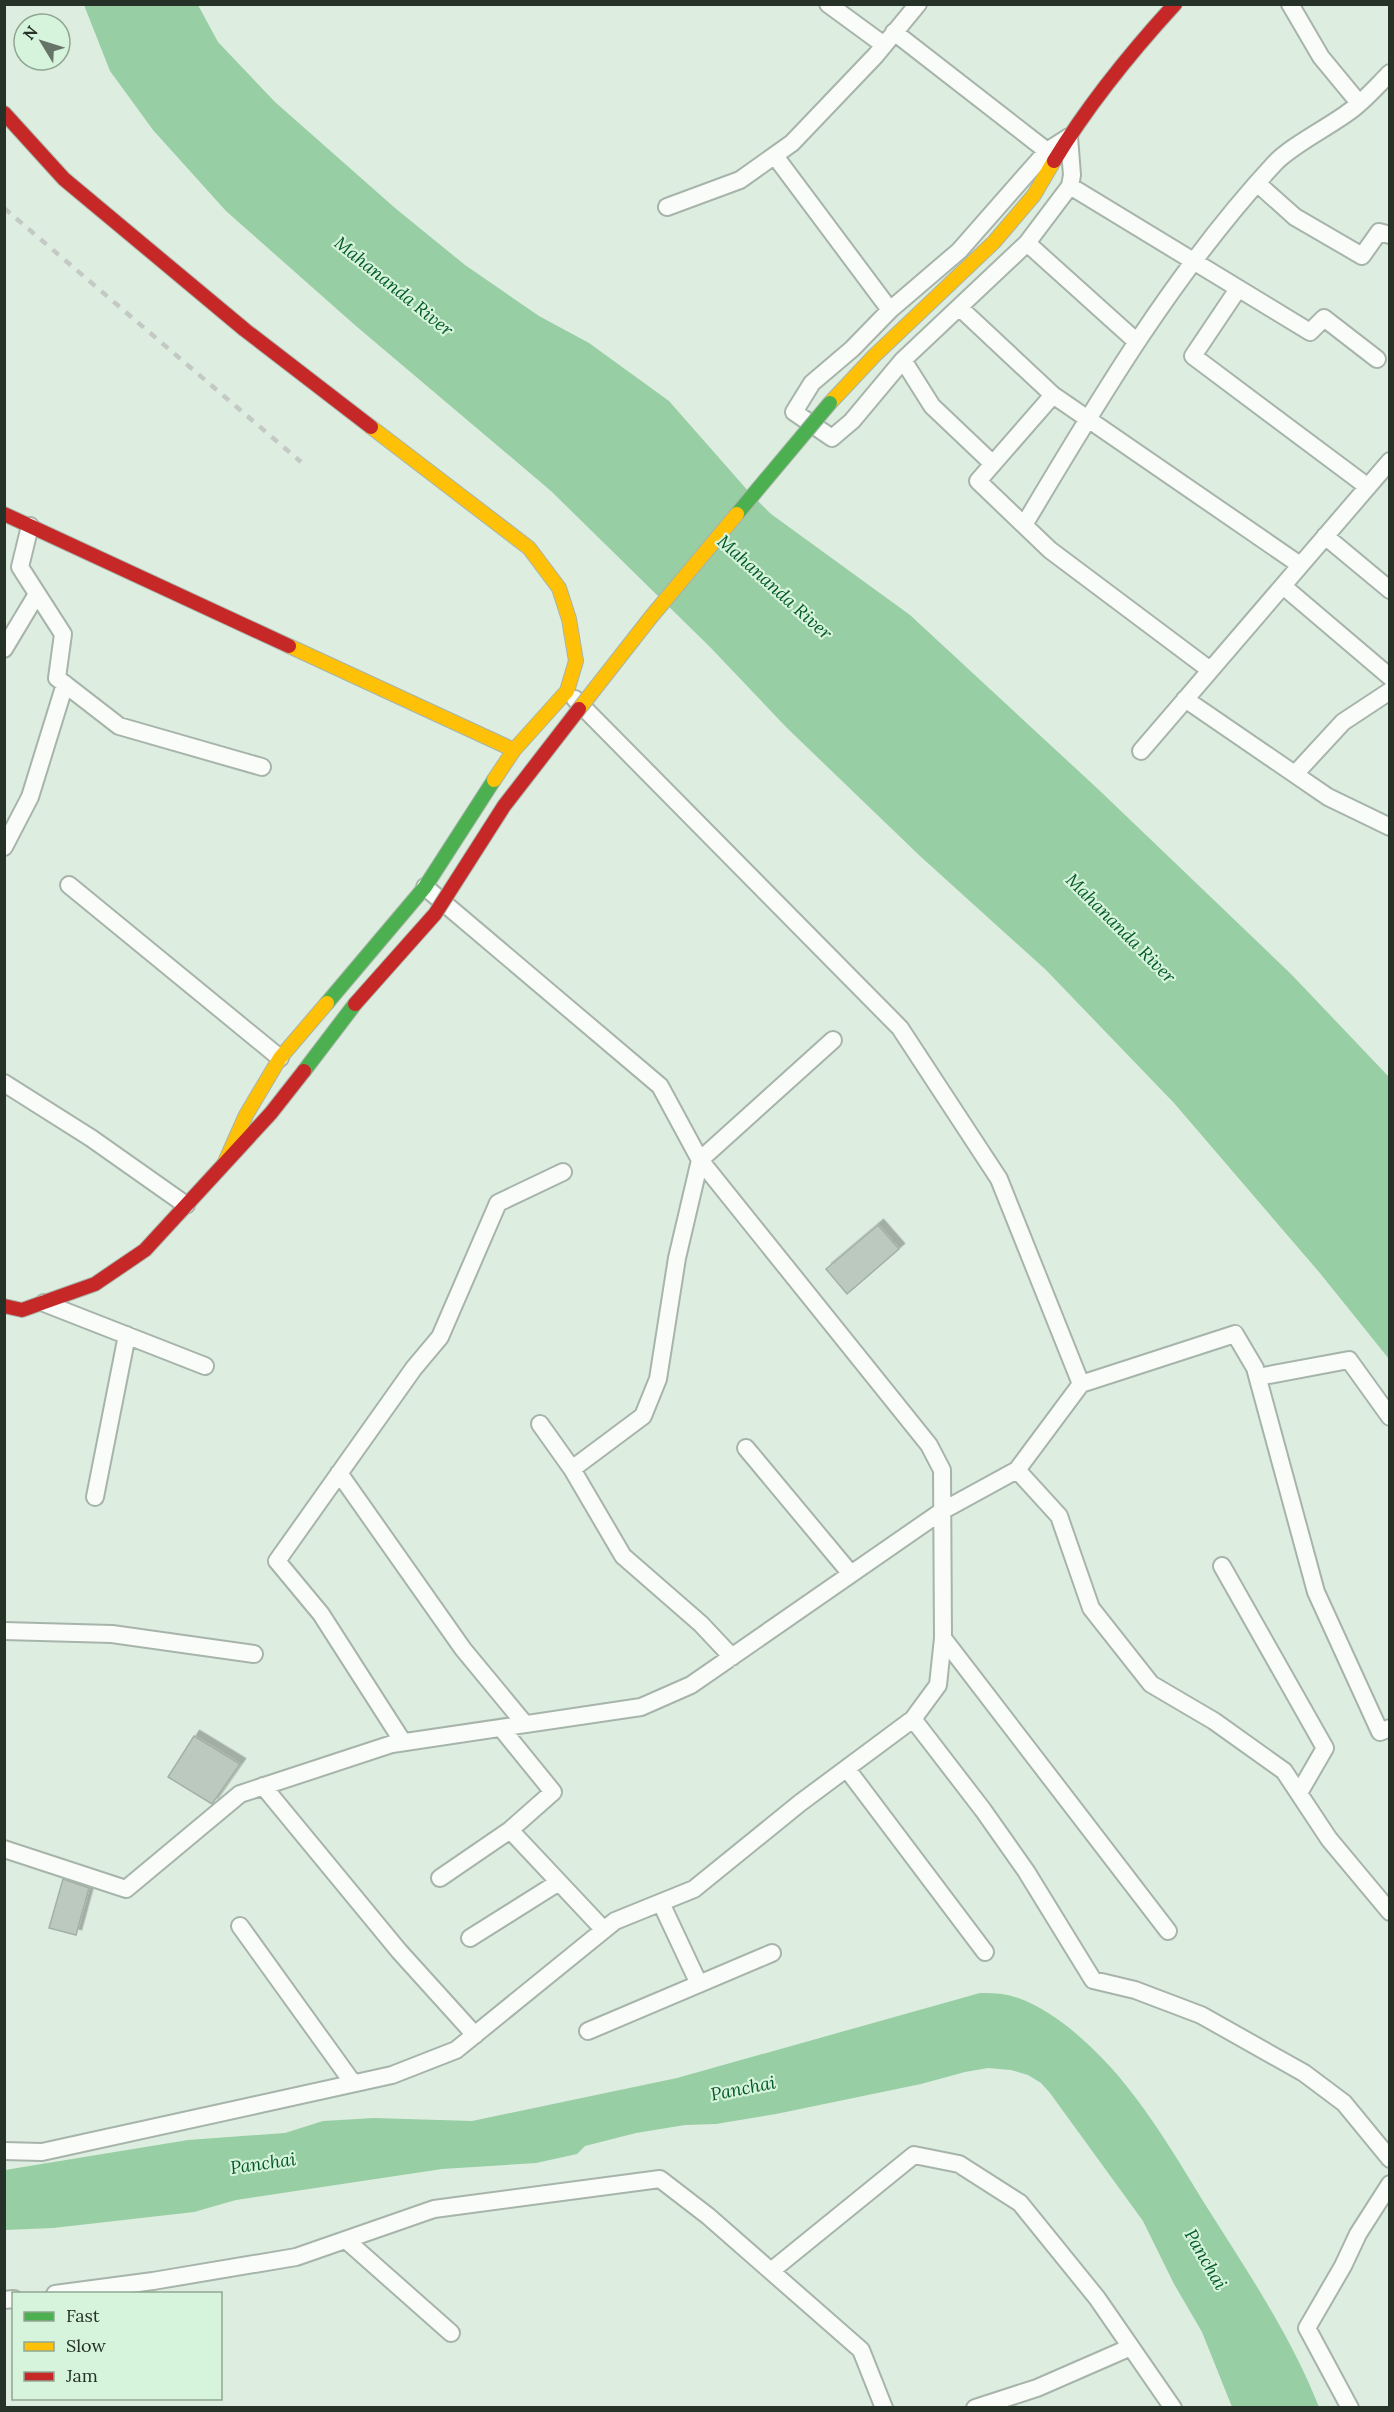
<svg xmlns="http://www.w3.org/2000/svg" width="1394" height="2412" font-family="Lora,serif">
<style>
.water{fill:#97cea3}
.building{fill:#bcc9be;stroke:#a4b0a7;stroke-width:1.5;filter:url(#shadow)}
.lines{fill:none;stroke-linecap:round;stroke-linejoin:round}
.street-casing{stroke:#a7b4aa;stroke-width:20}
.fast-casing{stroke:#a7b4aa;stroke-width:16}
.slow-casing{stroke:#a7b4aa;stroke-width:16}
.jam-casing{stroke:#a7b4aa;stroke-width:16}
.street{stroke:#fafcfa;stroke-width:16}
.fast{stroke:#4caf50;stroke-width:14}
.slow{stroke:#ffc107;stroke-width:14}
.jam{stroke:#c62828;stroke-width:14}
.rail{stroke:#c5c9c6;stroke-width:4.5;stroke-dasharray:8 8;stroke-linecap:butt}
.fast-bridge-casing{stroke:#a7b4aa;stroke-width:16;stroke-linecap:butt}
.slow-bridge-casing{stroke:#a7b4aa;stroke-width:16;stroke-linecap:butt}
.jam-bridge-casing{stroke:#a7b4aa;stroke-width:16;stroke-linecap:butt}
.fast-bridge{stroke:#4caf50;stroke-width:14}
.slow-bridge{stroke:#ffc107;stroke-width:14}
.jam-bridge{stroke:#c62828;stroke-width:14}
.labels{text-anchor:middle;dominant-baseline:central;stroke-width:4.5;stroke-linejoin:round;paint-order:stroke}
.water-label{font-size:18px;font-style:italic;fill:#025827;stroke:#d6f4db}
</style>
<defs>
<filter id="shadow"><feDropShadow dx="5.5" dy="-5.5" stdDeviation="0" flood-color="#0004"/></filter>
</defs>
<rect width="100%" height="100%" fill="#ddede0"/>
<path class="water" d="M84,5H198L218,42L275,102L395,208L465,265L539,316L589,343L669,401L749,492L771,514L910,615L1099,790L1291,974L1389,1077V1359L1319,1272L1174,1103L1046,970L920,856L787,728L710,647L551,491L356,326L226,211L153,130L110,71Z
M980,1993C987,1993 995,1993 1002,1994C1030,1998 1061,2020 1081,2038C1135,2085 1171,2149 1208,2209C1249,2274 1291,2336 1319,2407H1232L1202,2332L1174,2284L1143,2221L1050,2093L1041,2083L1028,2075L1011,2070L988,2068L965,2072L921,2084L776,2114L716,2124L685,2125L636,2133L585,2146L577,2154L536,2163L442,2169L236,2200L194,2212L53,2228L5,2230V2170L188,2140L285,2133L323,2121L374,2118L472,2121L677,2078Z"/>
<path class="building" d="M878,1225L899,1249L847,1294L826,1269Z
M194,1736L240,1764L212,1804L168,1777Z
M63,1879L89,1888L76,1935L49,1928Z"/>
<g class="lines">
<defs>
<path id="street" d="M828,4L884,45
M1290,4L1321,57L1359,103
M894,32L1047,151
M1069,137L1072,175L1070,186L1027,243L903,360L852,421L832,438L794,412L812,383L852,349L890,310L959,251L1047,151Z
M775,156L890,310
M1257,183L1295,217L1362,256L1379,232L1390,235
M1070,186L1310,332L1324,318L1377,359
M667,207L740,180L792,143L876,55L918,4
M1027,243L1137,342
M1238,289L1193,356L1368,487
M960,308L1053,395L1300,565
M903,360L932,406L993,464
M1053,395L978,481L1050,550L1210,670
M1024,525C1099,399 1175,271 1275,163C1292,145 1329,127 1350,111C1364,101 1377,86 1390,73
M30,526L20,567L63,634L57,678L119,726L262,767
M1325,536L1390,590
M1283,586L1390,677
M4,649L37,594
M575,699L900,1028L999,1179L1081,1384
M1185,699L1328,797L1390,827
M1141,751L1390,461
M1295,774L1343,722L1390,691
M4,847L30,797L65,684
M69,885L280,1058
M4,1083L91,1138L186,1205
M44,1303L205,1366
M1258,1377L1349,1360L1390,1417
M540,1424L572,1469L623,1556L701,1624L732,1657
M746,1448L851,1574
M572,1469L643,1416L658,1379L677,1258L700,1160L833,1040
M1017,1470L1059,1516L1091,1608L1151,1684L1214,1721L1284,1771L1329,1839L1390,1912
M339,1473L463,1649L525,1724
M95,1497L127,1335
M1222,1566L1325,1748L1299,1793
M4,1631L112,1634L254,1654
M943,1638L1168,1931
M913,1719L983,1810L1026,1871L1093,1980L1135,1990L1201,2015L1304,2073L1344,2103L1390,2159
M403,1742L321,1614L277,1561L414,1368L440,1337L498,1203L563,1172
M847,1769L985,1952
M263,1786L399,1951L475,2035
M510,1830L604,1930
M4,1849L126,1889L240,1794L392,1744L641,1707L691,1685L942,1511L1017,1470L1081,1384L1235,1334L1255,1368L1316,1592L1380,1732L1390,1728
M440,1878L510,1830L553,1792L501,1728
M661,1903L699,1984
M240,1926L353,2083
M470,1938L559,1882
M588,2031L772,1953
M4,2151L42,2152L256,2105L392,2075L456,2050L615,1921L694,1889L800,1803L913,1719L938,1685L943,1638L942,1470L929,1445L700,1160L660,1086L425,887
M346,2240L451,2333
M771,2271L914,2155L959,2164L1020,2203L1097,2298L1173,2408
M55,2294L153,2281L296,2257L434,2209L660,2179L708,2216L861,2350L884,2408
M4,2300L14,2299
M975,2408L1037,2388L1131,2347
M1350,2408L1307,2328L1343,2266L1358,2234L1390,2184"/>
<path id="fast" d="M327,1003L425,887L494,780
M304,1071L355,1004"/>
<path id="slow" d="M830,403L874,356L994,242L1034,195L1054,161
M371,427L529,548L559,588L569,619L576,661L567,691L514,750L494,780
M289,646L514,750
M225,1162L246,1115L280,1058L327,1003"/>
<path id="jam" d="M4,113L64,179L245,330L371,427
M1054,161C1088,105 1131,52 1175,4
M4,514L289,646
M4,1306L22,1310L95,1284L145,1250L271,1113L304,1071"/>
</defs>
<use href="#street" class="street-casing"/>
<use href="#fast" class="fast-casing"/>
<use href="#slow" class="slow-casing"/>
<use href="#jam" class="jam-casing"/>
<use href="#street" class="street"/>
<use href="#fast" class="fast"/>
<use href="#slow" class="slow"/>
<use href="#jam" class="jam"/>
<path class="rail" d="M4,208L301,462"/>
<defs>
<path id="fast-bridge" d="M737,514L830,403"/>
<path id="slow-bridge" d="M579,709L651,617L737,514"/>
<path id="jam-bridge" d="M355,1004L435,914L504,806L579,709"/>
</defs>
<use href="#fast-bridge" class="fast-bridge-casing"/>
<use href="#slow-bridge" class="slow-bridge-casing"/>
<use href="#jam-bridge" class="jam-bridge-casing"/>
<use href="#fast-bridge" class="fast-bridge"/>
<use href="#slow-bridge" class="slow-bridge"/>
<use href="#jam-bridge" class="jam-bridge"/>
</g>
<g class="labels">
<g class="water-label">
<text transform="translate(394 286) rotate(39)">Mahananda River</text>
<text transform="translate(775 587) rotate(42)">Mahananda River</text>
<text transform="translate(1121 928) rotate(45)">Mahananda River</text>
<text transform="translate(743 2088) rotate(-11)">Panchai</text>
<text transform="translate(263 2163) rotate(-8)">Panchai</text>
<text transform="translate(1206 2259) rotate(60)">Panchai</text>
</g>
</g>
<rect width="1394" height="2412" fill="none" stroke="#263128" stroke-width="12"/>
<rect x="12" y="2292" width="210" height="108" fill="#d6f4db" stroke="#90a693" stroke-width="1.5"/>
<rect x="24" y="2312" width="30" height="9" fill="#4caf50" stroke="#90a693" stroke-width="1.5"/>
<text x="66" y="2322" font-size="18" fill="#263128">Fast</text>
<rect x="24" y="2342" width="30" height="9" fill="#ffc107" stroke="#90a693" stroke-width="1.5"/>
<text x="66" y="2352" font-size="18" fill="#263128">Slow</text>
<rect x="24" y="2372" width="30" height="9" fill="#c62828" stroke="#90a693" stroke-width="1.5"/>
<text x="66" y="2382" font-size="18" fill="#263128">Jam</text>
<g transform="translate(42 42) rotate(308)"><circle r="28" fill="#d6f4db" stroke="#90a693" stroke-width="1.5"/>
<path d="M0-4.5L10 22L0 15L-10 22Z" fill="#667368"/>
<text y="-9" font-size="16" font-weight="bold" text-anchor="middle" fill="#263128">N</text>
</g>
</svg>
